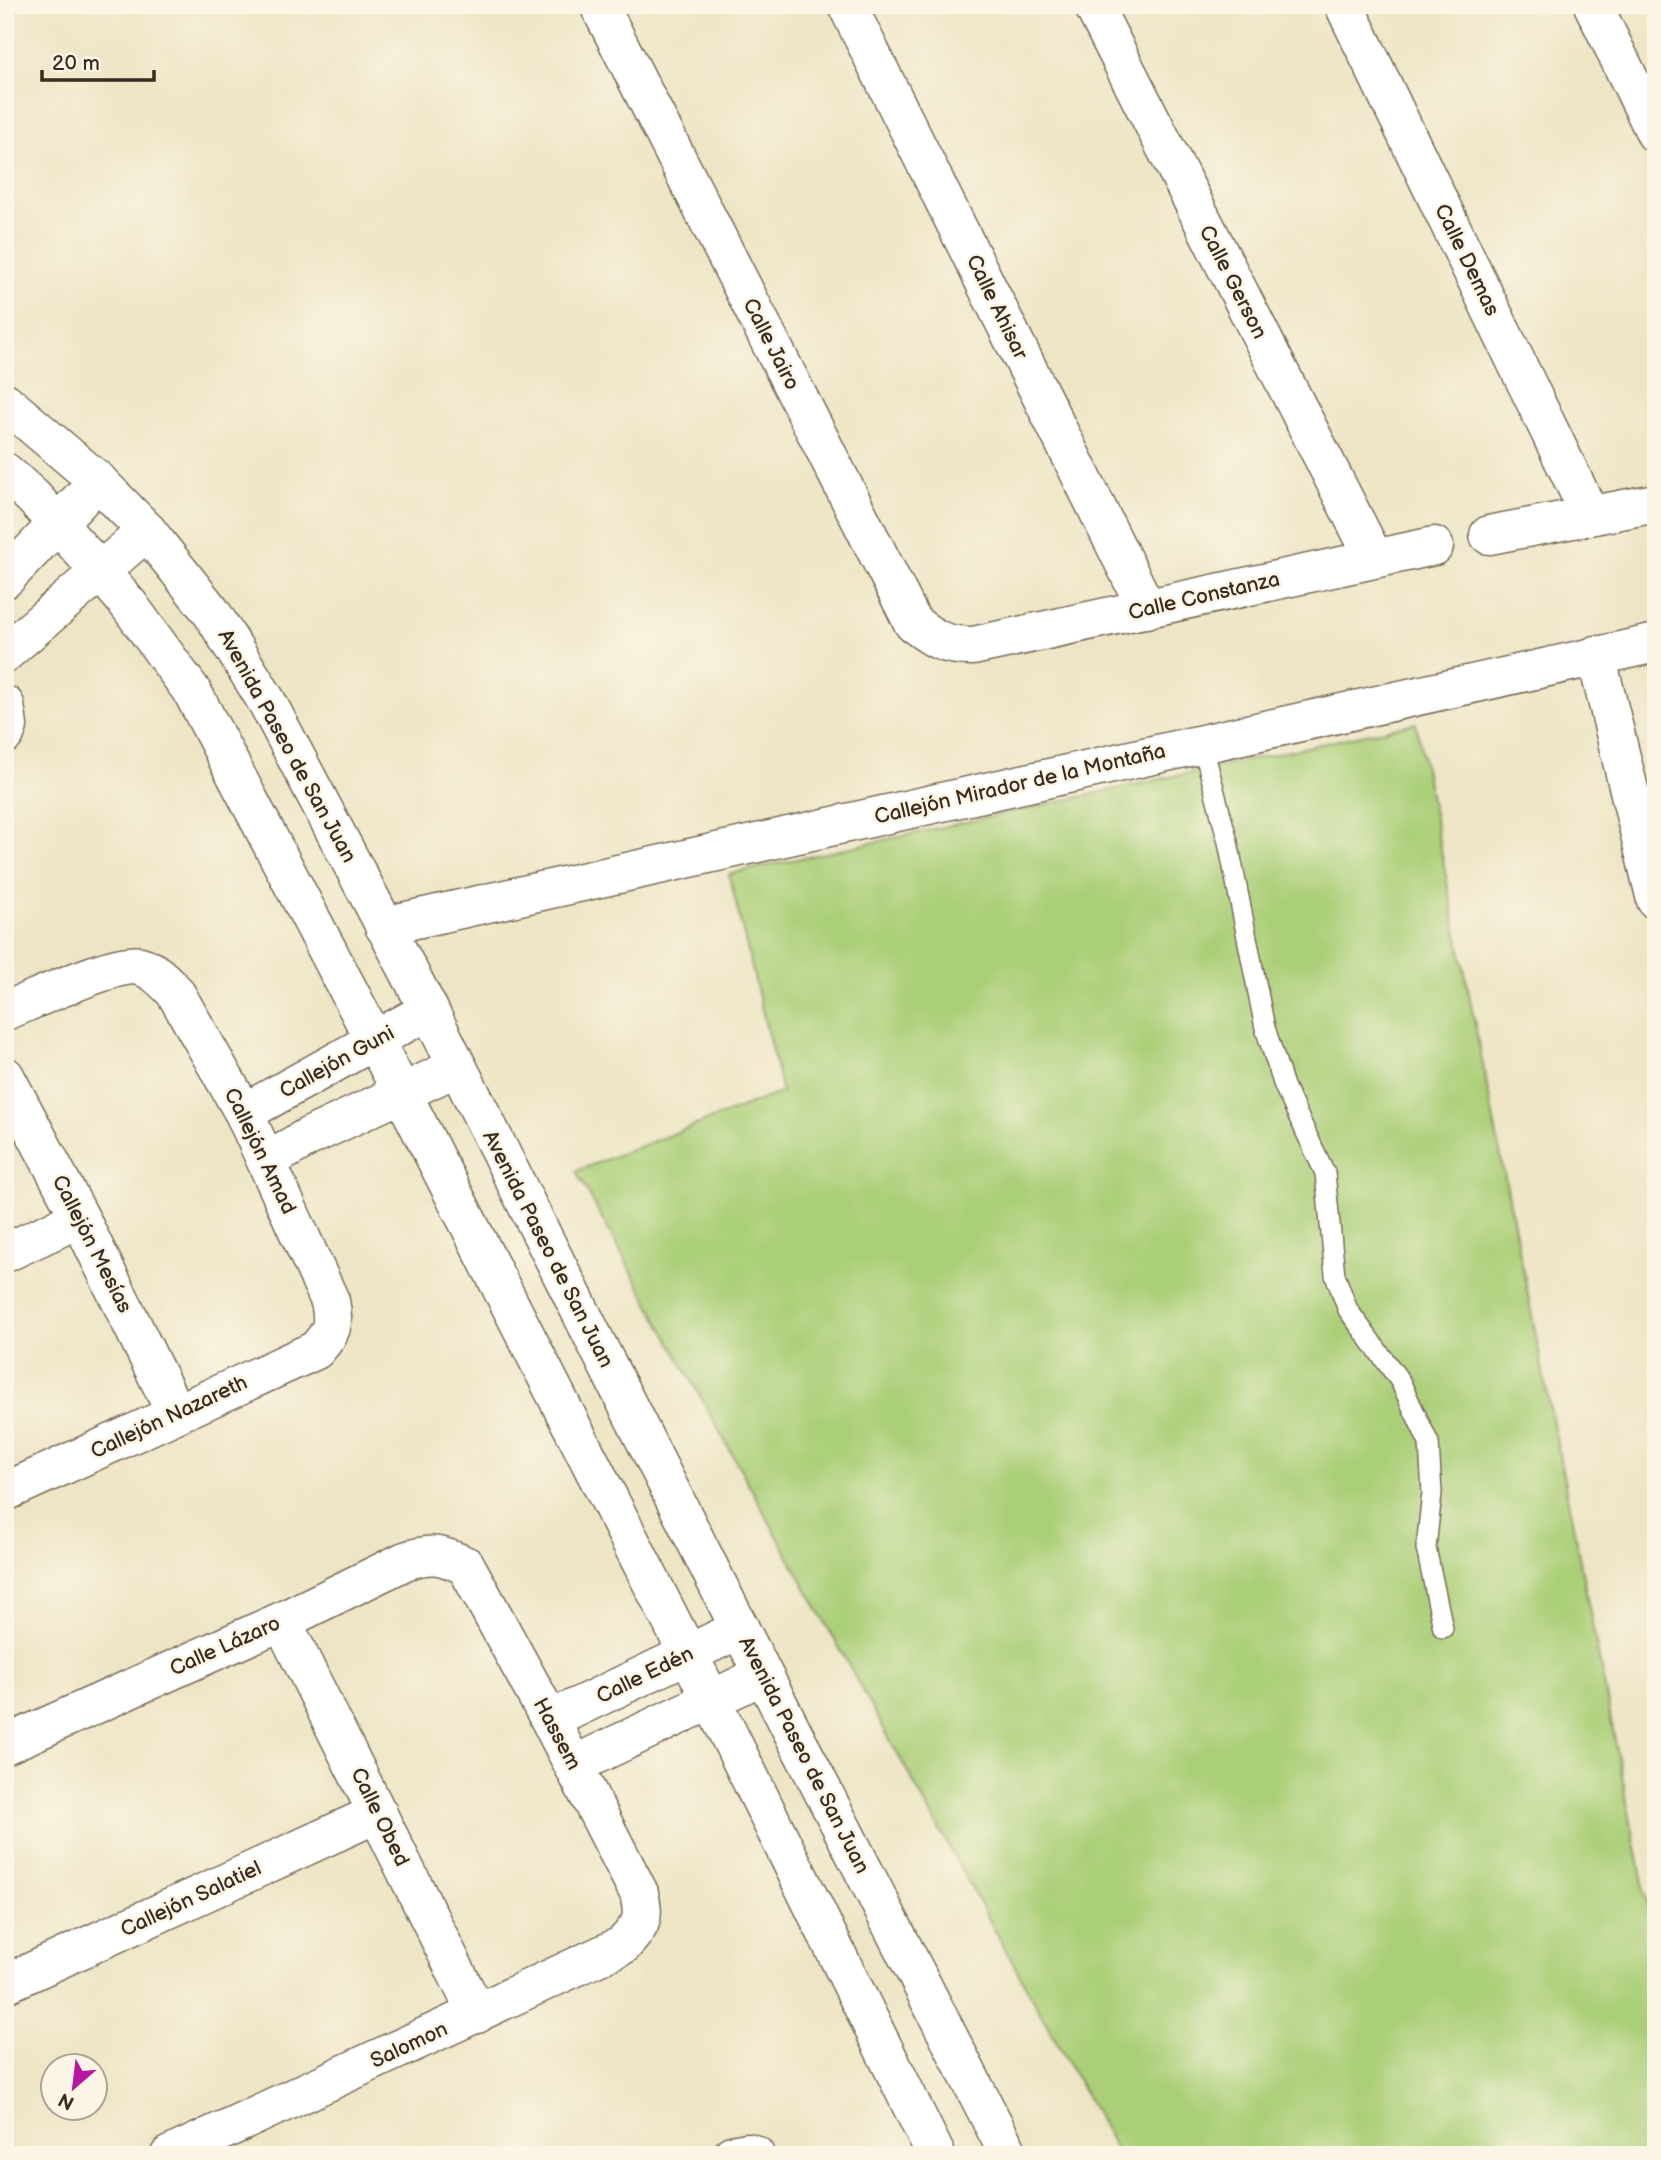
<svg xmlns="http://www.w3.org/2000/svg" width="1661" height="2160" font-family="'Balsamiq Sans',sans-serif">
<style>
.green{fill:#abcf78;stroke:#737c4b;stroke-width:2}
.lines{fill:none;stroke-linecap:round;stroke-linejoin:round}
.service-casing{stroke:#796b58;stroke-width:22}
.minor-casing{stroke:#796b58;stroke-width:41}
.tertiary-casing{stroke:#796b58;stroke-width:41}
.service{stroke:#fff;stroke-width:19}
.minor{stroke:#fff;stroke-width:38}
.tertiary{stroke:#fff;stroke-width:38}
.labels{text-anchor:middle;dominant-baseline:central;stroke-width:5;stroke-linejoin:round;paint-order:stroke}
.street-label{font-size:21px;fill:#3b2a1e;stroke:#fcf5e5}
</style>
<rect width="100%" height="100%" fill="#fcf5e5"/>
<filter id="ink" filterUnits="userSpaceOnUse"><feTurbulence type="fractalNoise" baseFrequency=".0143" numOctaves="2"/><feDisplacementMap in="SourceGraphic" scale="14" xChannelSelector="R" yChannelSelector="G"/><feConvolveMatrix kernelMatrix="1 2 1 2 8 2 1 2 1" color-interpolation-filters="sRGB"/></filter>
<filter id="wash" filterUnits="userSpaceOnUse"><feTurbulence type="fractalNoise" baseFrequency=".00686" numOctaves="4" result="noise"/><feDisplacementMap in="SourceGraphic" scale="28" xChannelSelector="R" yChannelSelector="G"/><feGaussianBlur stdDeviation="1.57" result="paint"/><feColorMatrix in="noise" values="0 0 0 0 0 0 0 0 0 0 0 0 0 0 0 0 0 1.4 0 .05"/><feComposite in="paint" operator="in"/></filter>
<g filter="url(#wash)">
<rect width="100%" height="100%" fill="#ede5c5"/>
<path class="green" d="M1416,723L1656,1950V2155H1119L576,1171L782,1092L729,874Z"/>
</g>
<g filter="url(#ink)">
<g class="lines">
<defs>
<path id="service" d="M1202,743L1228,842L1265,1028L1284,1086L1325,1173L1335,1275L1348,1310L1400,1381L1429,1443L1432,1493L1426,1548L1443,1628"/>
<path id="minor" d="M599,5L913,623C935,640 945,646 973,646L1434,546
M847,5L1147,609
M1093,5L1374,558
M1344,5L1590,515
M1593,5L1656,134
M1489,535L1656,503
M5,579L98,481
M5,653L147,531
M1596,655L1656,900
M5,705L8,726L5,734
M384,926L1656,643
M5,1011C32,1001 116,960 140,966C155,970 165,982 175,992L244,1113L330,1301C335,1325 332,1332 316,1350L5,1492
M5,1076L80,1218L176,1414
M244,1113L429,1010
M267,1161L308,1137L457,1067
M5,1253L80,1218
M282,1621L477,2014
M550,1720L740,1629
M5,1745L282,1621L405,1561C431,1552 441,1554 466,1566L550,1720L639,1893C645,1920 642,1924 623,1945L170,2155
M574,1765L763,1675
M5,1984L378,1813
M732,2155L748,2152L755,2155"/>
<path id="tertiary" d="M5,402L98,481L147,531L212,613L267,702L429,1010L740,1629L1009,2155
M5,472L33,497L99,570L129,605L193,693L402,1093L711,1699L936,2155"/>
</defs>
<use href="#service" class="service-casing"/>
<use href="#minor" class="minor-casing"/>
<use href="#tertiary" class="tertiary-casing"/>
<use href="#service" class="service"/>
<use href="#minor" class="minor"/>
<use href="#tertiary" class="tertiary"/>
</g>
</g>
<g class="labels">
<g class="street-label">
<text transform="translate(1467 260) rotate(64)">Calle Demas</text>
<text transform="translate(1233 282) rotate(63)">Calle Gerson</text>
<text transform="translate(997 307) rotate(64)">Calle Ahisar</text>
<text transform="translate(771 344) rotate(63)">Calle Jairo</text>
<text transform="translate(1204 596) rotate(-13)">Calle Constanza</text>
<text transform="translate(287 746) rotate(61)">Avenida Paseo de San Juan</text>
<text transform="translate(1020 784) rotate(-13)">Callejón Mirador de la Montaña</text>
<text transform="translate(337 1062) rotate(-29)">Callejón Guni</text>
<text transform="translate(260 1151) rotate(64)">Callejón Amad</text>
<text transform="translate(92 1244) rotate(63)">Callejón Mesías</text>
<text transform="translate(548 1249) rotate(63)">Avenida Paseo de San Juan</text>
<text transform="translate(169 1417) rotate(-25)">Callejón Nazareth</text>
<text transform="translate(225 1646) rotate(-24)">Calle Lázaro</text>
<text transform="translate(645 1675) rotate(-26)">Calle Edén</text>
<text transform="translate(557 1734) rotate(62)">Hassem</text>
<text transform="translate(804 1755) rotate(63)">Avenida Paseo de San Juan</text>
<text transform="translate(380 1817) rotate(64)">Calle Obed</text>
<text transform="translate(191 1899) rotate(-25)">Callejón Salatiel</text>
<text transform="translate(409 2045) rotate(-25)">Salomon</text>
</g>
</g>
<rect width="1661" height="2160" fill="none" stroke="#fcf5e5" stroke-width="28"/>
<g transform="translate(74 2087) rotate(208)"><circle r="33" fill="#fcf5e5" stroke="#afa495" stroke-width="2"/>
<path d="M0-5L12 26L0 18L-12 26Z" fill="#b5179e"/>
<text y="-10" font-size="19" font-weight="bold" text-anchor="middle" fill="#3b2a1e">N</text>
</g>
<path d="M42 70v10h112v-10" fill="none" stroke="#3b2a1e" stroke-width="3.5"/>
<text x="52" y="70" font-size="21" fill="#3b2a1e" stroke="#fcf5e5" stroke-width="5" paint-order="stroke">20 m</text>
</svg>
